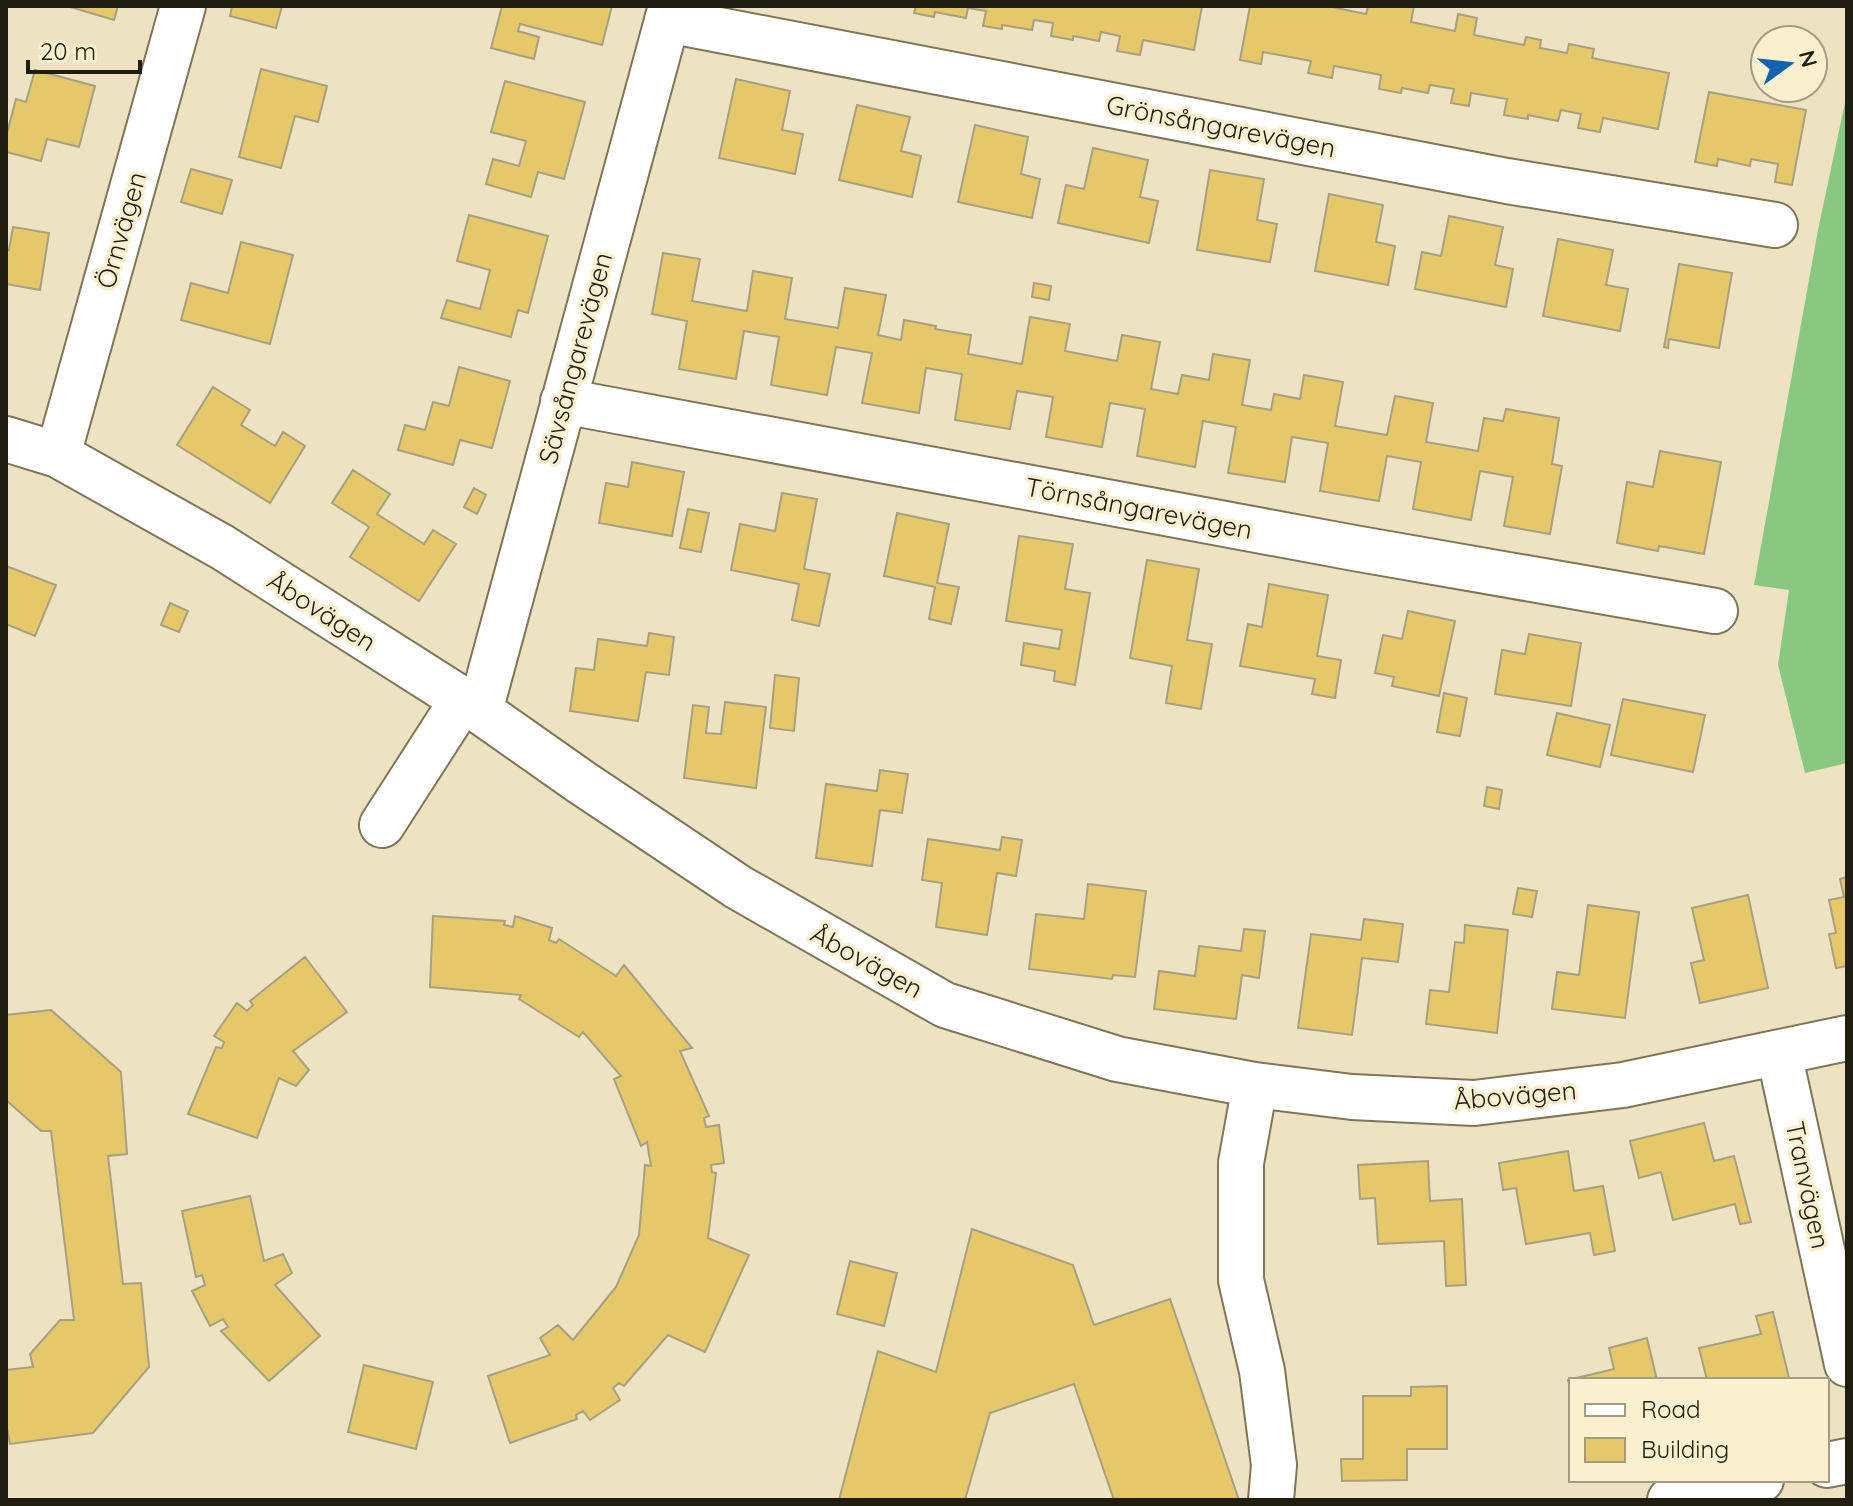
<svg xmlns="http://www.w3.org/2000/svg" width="1853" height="1506" font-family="Quicksand,sans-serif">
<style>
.forest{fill:#89c881}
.building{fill:#e4c86a;stroke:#a9a081;stroke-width:2}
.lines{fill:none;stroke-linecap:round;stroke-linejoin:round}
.minor-casing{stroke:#7f7658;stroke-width:48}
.minor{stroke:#fff;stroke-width:44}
.labels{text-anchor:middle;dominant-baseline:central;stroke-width:7;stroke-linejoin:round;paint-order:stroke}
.street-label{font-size:26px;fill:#201d11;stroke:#faf0cf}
</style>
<rect width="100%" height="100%" fill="#ede3c2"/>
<path class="forest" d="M1847,93V763L1805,773L1778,665L1789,590L1754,585L1818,230Z"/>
<path class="building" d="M67,6H118L114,20Z
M232,6H282L276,28L230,16Z
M502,6H612L602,45L520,24L518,31L539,37L534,59L491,48Z
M916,6H1202L1194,50L1143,40L1140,55L1117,51L1120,36L1101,32L1099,41L1073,36V40L1051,36L1053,23L1034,20L1032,30L1002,25V29L983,26L986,11L968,8L966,18L935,12L934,17L914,13Z
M1250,6H1327L1366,14L1368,6H1414L1411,22L1455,31L1458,14L1477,18L1474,35L1524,45L1526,37L1541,40L1540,48L1567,53L1569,44L1594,49L1592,58L1669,73L1658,129L1603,118L1600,132L1578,128L1581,114L1561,110L1558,121L1528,115V119L1504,115L1507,99L1471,93L1469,106L1451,103L1454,89L1430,85L1428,93L1402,88L1401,93L1379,89L1381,75L1334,66L1332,78L1308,73L1311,61L1263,52L1261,64L1240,60Z
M261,69L327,86L318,122L295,116L281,168L239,157Z
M35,70L95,86L79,147L47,139L41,161L6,152V137L16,99L26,102Z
M736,79L790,91L782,130L803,134L795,174L719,158Z
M505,81L585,102L564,179L538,172L531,197L486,184L493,159L519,166L526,141L491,132Z
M1709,92L1806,110L1792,185L1775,182L1778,164L1751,159L1750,166L1718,159L1717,166L1695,162Z
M857,105L910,117L901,151L921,156L912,197L839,180Z
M975,125L1028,137L1021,174L1040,179L1032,218L958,202Z
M1093,148L1148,160L1140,197L1158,201L1149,243L1058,223L1066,185L1084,189Z
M191,169L232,180L222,214L181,202Z
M1210,170L1264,179L1257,220L1277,224L1270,262L1197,250Z
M1329,194L1383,205L1376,242L1395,246L1388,285L1315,271Z
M469,215L548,236L528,313L518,310L511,337L441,318L447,300L480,309L490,270L457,261Z
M1449,216L1503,227L1495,265L1513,269L1506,307L1415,289L1422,252L1441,256Z
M13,227L49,233L40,290L6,284V250H9Z
M1558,239L1613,250L1606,285L1628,289L1620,331L1543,316Z
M241,242L293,255L270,344L181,320L191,283L228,293Z
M663,253L700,259L692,301L747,311L753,271L792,278L785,319L838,328L845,288L886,295L878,335L901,340L904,320L936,326L935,329L971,335L968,354L1022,364L1030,317L1070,324L1065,351L1117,361L1122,335L1160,342L1151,389L1178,394L1182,375L1209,380L1213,354L1250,360L1242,405L1271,410L1274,394L1300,399L1304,375L1343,382L1335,426L1387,435L1395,396L1433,403L1426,442L1478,451L1484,418L1503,421L1506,409L1559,418L1552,464L1562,466L1550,534L1504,526L1513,477L1480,471L1471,520L1413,509L1421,462L1387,456L1379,501L1320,491L1328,443L1292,437L1285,482L1228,473L1236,427L1203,421L1195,467L1137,456L1145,409L1110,403L1102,447L1046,437L1053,397L1017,391L1010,429L955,420L962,374L926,368L919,413L862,403L872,353L836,347L827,395L771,385L779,337L744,331L736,379L679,369L687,321L652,314Z
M1679,264L1732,273L1719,348L1669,339L1668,348L1664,347Z
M1034,283L1051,286L1049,300L1032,297Z
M459,367L510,381L492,448L460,440L453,465L398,450L405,425L425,430L433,402L449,406Z
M213,387L250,410L241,425L275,446L283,432L305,446L270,503L177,445Z
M1660,451L1721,462L1704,554L1659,546L1658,551L1617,543L1627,482L1653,487Z
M632,462L684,472L672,536L599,523L606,483L628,487Z
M353,470L390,494L377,514L424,544L433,530L456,544L419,601L350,557L369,527L332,503Z
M474,488L486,495L477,514L464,507Z
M782,493L817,499L804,569L830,574L819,626L792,620L799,584L731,570L740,524L775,531Z
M688,509L709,513L701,552L680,548Z
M897,513L949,524L937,583L959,587L951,624L929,619L935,587L884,576Z
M1019,536L1073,544L1065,589L1090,593L1075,685L1054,681L1055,671L1021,665L1024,643L1059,649L1062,630L1006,621Z
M1147,560L1199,569L1187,640L1212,644L1201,709L1166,703L1172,666L1130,658Z
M6,566L56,585L35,636L6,624Z
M1269,584L1328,595L1317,656L1341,660L1335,698L1312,694L1315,679L1240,666L1248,624L1262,627Z
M170,603L188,611L179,632L161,625Z
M1408,611L1455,621L1439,696L1392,686L1394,677L1375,673L1383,635L1402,639Z
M649,633L674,637L669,675L646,672L638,721L570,711L576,668L594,670L598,639L647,646Z
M1529,634L1581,643L1571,706L1495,694L1502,650L1525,654Z
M775,675L799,678L794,731L770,728Z
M1444,693L1467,698L1460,736L1437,732Z
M1623,699L1705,715L1693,772L1611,755Z
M725,702L766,707L756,788L684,778L693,705L709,707L706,733L721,734Z
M1557,713L1610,725L1600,767L1547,755Z
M880,770L908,774L902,813L880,810L872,866L816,858L826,784L877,791Z
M1487,787L1502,790L1499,809L1484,806Z
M1002,837L1022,840L1016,876L997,873L987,935L936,927L942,883L922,880L928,839L1000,850Z
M1847,877V966L1836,968L1829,934L1836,933L1829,900L1844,897L1840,879Z
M1088,884L1146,891L1135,977L1113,975L1112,979L1029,969L1036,914L1084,919Z
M1518,888L1537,891L1532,917L1513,914Z
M1748,895L1768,988L1700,1003L1691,963L1704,960L1692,908Z
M1588,905L1639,912L1625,1018L1552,1009L1557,972L1579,975Z
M433,916L505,921L504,925L513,927L515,916L552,928L549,940L556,943L559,939L616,976L624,965L692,1048L680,1051L709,1116L704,1118L706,1127L719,1125L724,1163L711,1165L712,1172L716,1173L708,1238L749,1255L705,1352L668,1335L624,1386L619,1383L613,1388L620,1400L590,1420L583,1411L576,1415L577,1419L510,1443L488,1376L550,1355L540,1338L558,1325L573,1340L616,1287L639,1235L645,1165L651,1166L647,1142L641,1146L614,1079L621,1076L583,1032L579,1037L519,999L521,995L430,987Z
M1364,919L1403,924L1398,962L1362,958L1352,1035L1298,1028L1311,934L1361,940Z
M1465,925L1508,930L1497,1033L1426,1024L1430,990L1449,992L1455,942L1464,943Z
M1244,929L1265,931L1259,978L1242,975L1236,1019L1154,1009L1159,971L1195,976L1199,946L1241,951Z
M305,957L347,1012L293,1051L309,1070L296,1086L279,1078L257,1138L188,1114L216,1047L222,1048L224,1042L214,1036L237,1003L247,1011L253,1005L250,1001Z
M51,1010L121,1072L127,1154L108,1156L123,1284L141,1283L149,1367L93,1433L10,1444L6,1423V1370L33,1367L30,1354L60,1320H74L51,1131H41L6,1100V1015Z
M1704,1123L1714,1161L1734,1156L1751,1222L1740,1224L1735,1204L1673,1220L1661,1172L1639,1178L1630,1141Z
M1568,1151L1574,1191L1603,1186L1615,1251L1594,1255L1590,1233L1526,1244L1516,1188L1503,1190L1499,1163Z
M1428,1161L1430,1201L1462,1199L1466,1285L1446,1286L1444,1241L1378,1244L1375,1198L1360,1199L1358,1165Z
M250,1196L264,1261L283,1254L292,1273L275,1285L320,1336L269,1381L221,1331L228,1327L223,1319L210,1326L192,1291L205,1285L202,1275L196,1277L182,1211Z
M972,1229L1073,1265L1094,1325L1170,1299L1239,1500H1114L1074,1384L990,1413L965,1500H839L878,1351L936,1372Z
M850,1261L897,1273L884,1326L837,1314Z
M1773,1312L1789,1378L1707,1380L1699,1348L1761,1334L1756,1316Z
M1647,1338L1657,1380H1571V1392L1568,1380L1614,1369L1609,1348Z
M364,1365L433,1382L416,1449L348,1432Z
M1447,1386V1449H1407V1480L1342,1481L1341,1459H1363V1396H1411V1387Z"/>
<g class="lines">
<defs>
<path id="minor" d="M667,20L1507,181L1775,225
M563,401L1354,548L1715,611
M6,439L58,455L222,547L480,711L581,782L738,887L945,1005L1117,1059L1255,1085L1352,1097L1474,1103L1623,1085L1847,1038
M58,455L183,6
M480,711L671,6
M382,825L463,699
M1779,1053L1847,1364
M1255,1085L1241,1163V1280L1262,1371L1274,1465L1271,1500
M1827,1465L1847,1461
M1670,1500L1761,1480"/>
</defs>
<use href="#minor" class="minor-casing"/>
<use href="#minor" class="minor"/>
</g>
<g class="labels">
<g class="street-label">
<text transform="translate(1221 126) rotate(11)">Grönsångarevägen</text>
<text transform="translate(121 230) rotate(-74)">Örnvägen</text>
<text transform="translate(575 358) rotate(-75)">Sävsångarevägen</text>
<text transform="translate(1139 508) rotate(11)">Törnsångarevägen</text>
<text transform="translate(322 611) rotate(33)">Åbovägen</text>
<text transform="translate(867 961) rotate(29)">Åbovägen</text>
<text transform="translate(1515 1095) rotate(-5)">Åbovägen</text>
<text transform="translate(1808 1185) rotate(78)">Tranvägen</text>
</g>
</g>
<rect width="1853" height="1506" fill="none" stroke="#201d11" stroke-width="16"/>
<rect x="1569" y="1378" width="260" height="104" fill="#faf0cf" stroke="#a39c83" stroke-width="2"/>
<rect x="1585" y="1404" width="40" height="12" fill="#ffffff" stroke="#a39c83" stroke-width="2"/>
<text x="1641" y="1418" font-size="24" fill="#201d11">Road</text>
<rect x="1585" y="1438" width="40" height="24" fill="#e4c86a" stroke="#a39c83" stroke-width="2"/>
<text x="1641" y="1458" font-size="24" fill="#201d11">Building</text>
<g transform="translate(1789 64) rotate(75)"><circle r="38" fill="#faf0cf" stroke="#a39c83" stroke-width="2"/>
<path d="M0-6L14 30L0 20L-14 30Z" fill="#1164b2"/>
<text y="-12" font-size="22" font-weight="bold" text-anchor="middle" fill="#201d11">N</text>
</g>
<path d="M28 60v12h112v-12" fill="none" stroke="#201d11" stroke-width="4"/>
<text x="40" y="60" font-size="24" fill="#201d11" stroke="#faf0cf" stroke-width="6" paint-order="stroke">20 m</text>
</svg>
